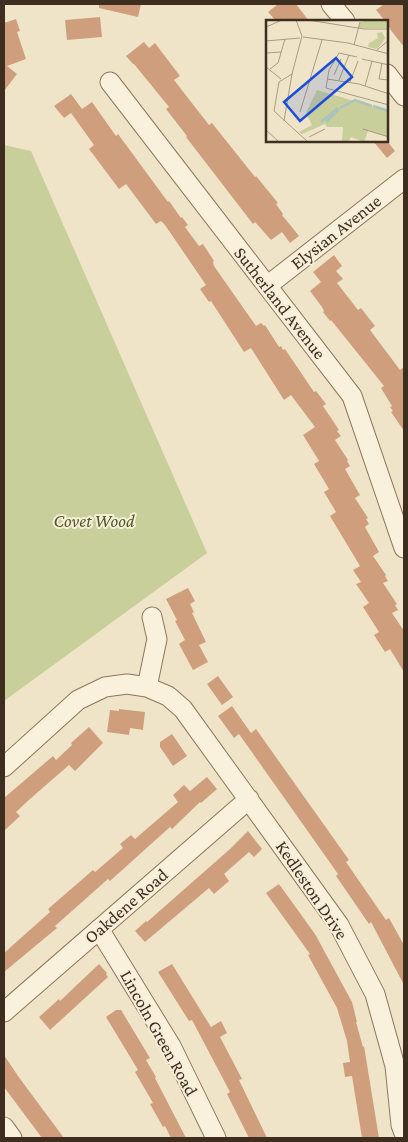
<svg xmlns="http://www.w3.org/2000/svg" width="408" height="1142" font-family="'Crimson Pro',serif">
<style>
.green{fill:#c9cf9b}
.building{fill:#cf9f7d}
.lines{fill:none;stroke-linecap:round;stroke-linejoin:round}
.minor-casing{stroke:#8d765c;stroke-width:21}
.minor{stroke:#faf1dc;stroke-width:19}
.labels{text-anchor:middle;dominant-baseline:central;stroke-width:4;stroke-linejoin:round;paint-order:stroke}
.street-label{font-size:18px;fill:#3d2e20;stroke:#f7eed8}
.park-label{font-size:18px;font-style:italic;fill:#4d5a26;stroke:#f7eed8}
.inset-river{fill:none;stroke:#a9c4bc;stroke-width:2.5}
.inset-road{fill:none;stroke:#a89b85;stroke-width:1}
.view{fill:#1d4ed8;fill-opacity:0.15;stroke:#1d4ed8;stroke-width:2.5}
.inset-edge{fill:none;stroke:#3d2e20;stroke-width:2.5}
</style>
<rect width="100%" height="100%" fill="#f0e4c8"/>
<path class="green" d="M4,145L31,151L207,553L4,701Z"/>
<path class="building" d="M99,4H141L138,17L99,8Z
M278,4H296L309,21H276L268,12Z
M384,4H404V47L390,29L387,21H385L376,10Z
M100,17L102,37L67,40L65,20Z
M16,19L20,31L17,32L26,59L7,66L17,74L4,91V23Z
M144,42L149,48L155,43L180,76L174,80L209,125L212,123L255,177L256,176L278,203L276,204L283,214L282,215L299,236L290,243L282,232L271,240L255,222L253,224L186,137L187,136L166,109L169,107L134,64H133L126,56Z
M71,94L82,109L92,102L116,136L118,134L168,202L169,201L181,218L182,217L188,225L185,227L199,246L203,244L214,261L213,262L214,266L256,326L261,323L264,326L265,325L279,347L281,346L283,350L285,349L314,392L316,391L326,404L323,406L339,430L337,431L341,436L335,440L348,460L347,461L350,466L345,469L360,495L355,498L368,518L366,519L369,524L365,527L379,552L373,556L386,575L385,576L388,581L383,583L397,604L395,605L398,610L392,613L404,631V672L390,649L385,652L374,635L379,632L363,607L369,603L356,584L361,582L353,570L360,566L330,516L336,512L324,492L329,489L314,464L319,461L303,435L315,427L291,395L284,400L251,348L244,352L211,301L209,302L200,289L206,285L165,225L161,221L156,224L126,184L119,189L89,149L94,145L71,113L64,118L54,106Z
M373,141H387L395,151L387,158Z
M334,255L342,266L336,271L343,279L337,283L358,310L361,308L375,326L370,330L400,370L404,367V431L391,412L393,411L390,407L392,406L381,388L384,386L331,320L330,321L323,312L324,311L322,307L310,291L321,282L313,272Z
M188,588L195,601L190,604L194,612L192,613L206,642L199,645L208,662L193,670L179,644L185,640L175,621L177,620L166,599Z
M218,676L233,697L222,705L207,684Z
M232,706L251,733L256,729L349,860L346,862L386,920L389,918L404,945V985L371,922L369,924L336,876L338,874L239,734L234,738L218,716Z
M119,709L145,712L143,730L130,728L129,735L107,732L110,710L119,711Z
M89,727L103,743L75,771L69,765L30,799L16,812L20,816L4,831V798L53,756L56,760L72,745L71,743Z
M172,734L187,756L173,766L160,747V742Z
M207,777L217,789L201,803L200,802L172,829L170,827L110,881L108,879L55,926L57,928L4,972V953L50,912L48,909L93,870L95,872L123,848L120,844L131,835L135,839L178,802L173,795L184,785L190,791Z
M248,831L262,849L254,857L249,852L224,874L229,881L214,894L209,888L145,942L135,931L146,921L147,922L230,849Z
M279,884L315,934L352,1002L357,1022H356L363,1047L364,1046L379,1138H362L352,1076L345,1077L343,1063L350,1062L347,1041L337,1008L308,955L310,954L266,893Z
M99,964L107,973L106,974L108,977L50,1030L39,1017L59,999L60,1001Z
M172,964L211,1027L221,1021L227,1033L220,1037L242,1079L239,1080L267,1138H249L227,1094L230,1092L192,1020L189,1021L158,972Z
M116,1010H121L150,1058L146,1060L156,1077L155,1078L186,1138H171L165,1126L163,1127L150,1104L153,1103L135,1072L138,1070L106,1017Z
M4,1055L18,1076L64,1138H42L4,1087Z"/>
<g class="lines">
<defs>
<path id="minor" d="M331,4L345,21
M387,74L404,96
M110,82L352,396L404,548
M267,286L404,179
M147,687L157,639L152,617
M4,767L78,700L105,687L127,684L147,687L168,696L183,709L339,925L375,994L395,1066L401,1125L404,1133
M99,929L171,1046L216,1138
M4,1012L249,799
M4,1127L12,1138"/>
</defs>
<use href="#minor" class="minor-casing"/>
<use href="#minor" class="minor"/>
</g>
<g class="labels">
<g class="street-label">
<text transform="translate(336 232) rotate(-38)">Elysian Avenue</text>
<text transform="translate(280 303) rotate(52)">Sutherland Avenue</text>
<text transform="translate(312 890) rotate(56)">Kedleston Drive</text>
<text transform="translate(126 906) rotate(-41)">Oakdene Road</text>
<text transform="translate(159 1033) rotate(61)">Lincoln Green Road</text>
</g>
<g class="park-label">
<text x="94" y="521">Covet Wood</text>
</g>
</g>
<g transform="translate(266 20)">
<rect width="122" height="122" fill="#f0e4c8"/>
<path d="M103,0H122V8H92L94,2ZM116,12L119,18L116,23L111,29L102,27L103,23L112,18L111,13ZM51,70L122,91V117L102,111L98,122L85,117L82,122L76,121L77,107H61L59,104L36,114L33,112L46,105L40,93Z" fill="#c9cf9b"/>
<path class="inset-river" d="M107,86L123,91M74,88L89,80L106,86M55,102L72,88M60,102L73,89"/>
<path class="inset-road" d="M30,0L36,16M42,0L98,9H123M0,7L16,0M36,16L26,54L13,62L8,91L42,122M37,17L82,23L123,34M0,21L34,18M88,25L94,2M111,30L123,20M0,33L15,32M96,39L123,45M116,43L113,59L123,60M0,47L15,59M4,49L12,43L19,19M68,55L75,39M61,59L93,64L123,74M73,60L83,35M84,62L92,41M99,66L106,41M60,68L123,85M60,68L63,50L73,33L91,37M34,92L56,20M18,101L26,54M97,109L123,117M0,110L13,122M43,117L59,109"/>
<path class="view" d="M70,38L86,57L34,101L18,82Z"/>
<rect width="122" height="122" class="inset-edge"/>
</g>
<rect width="408" height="1142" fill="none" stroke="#3d2e20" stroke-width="10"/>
</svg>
